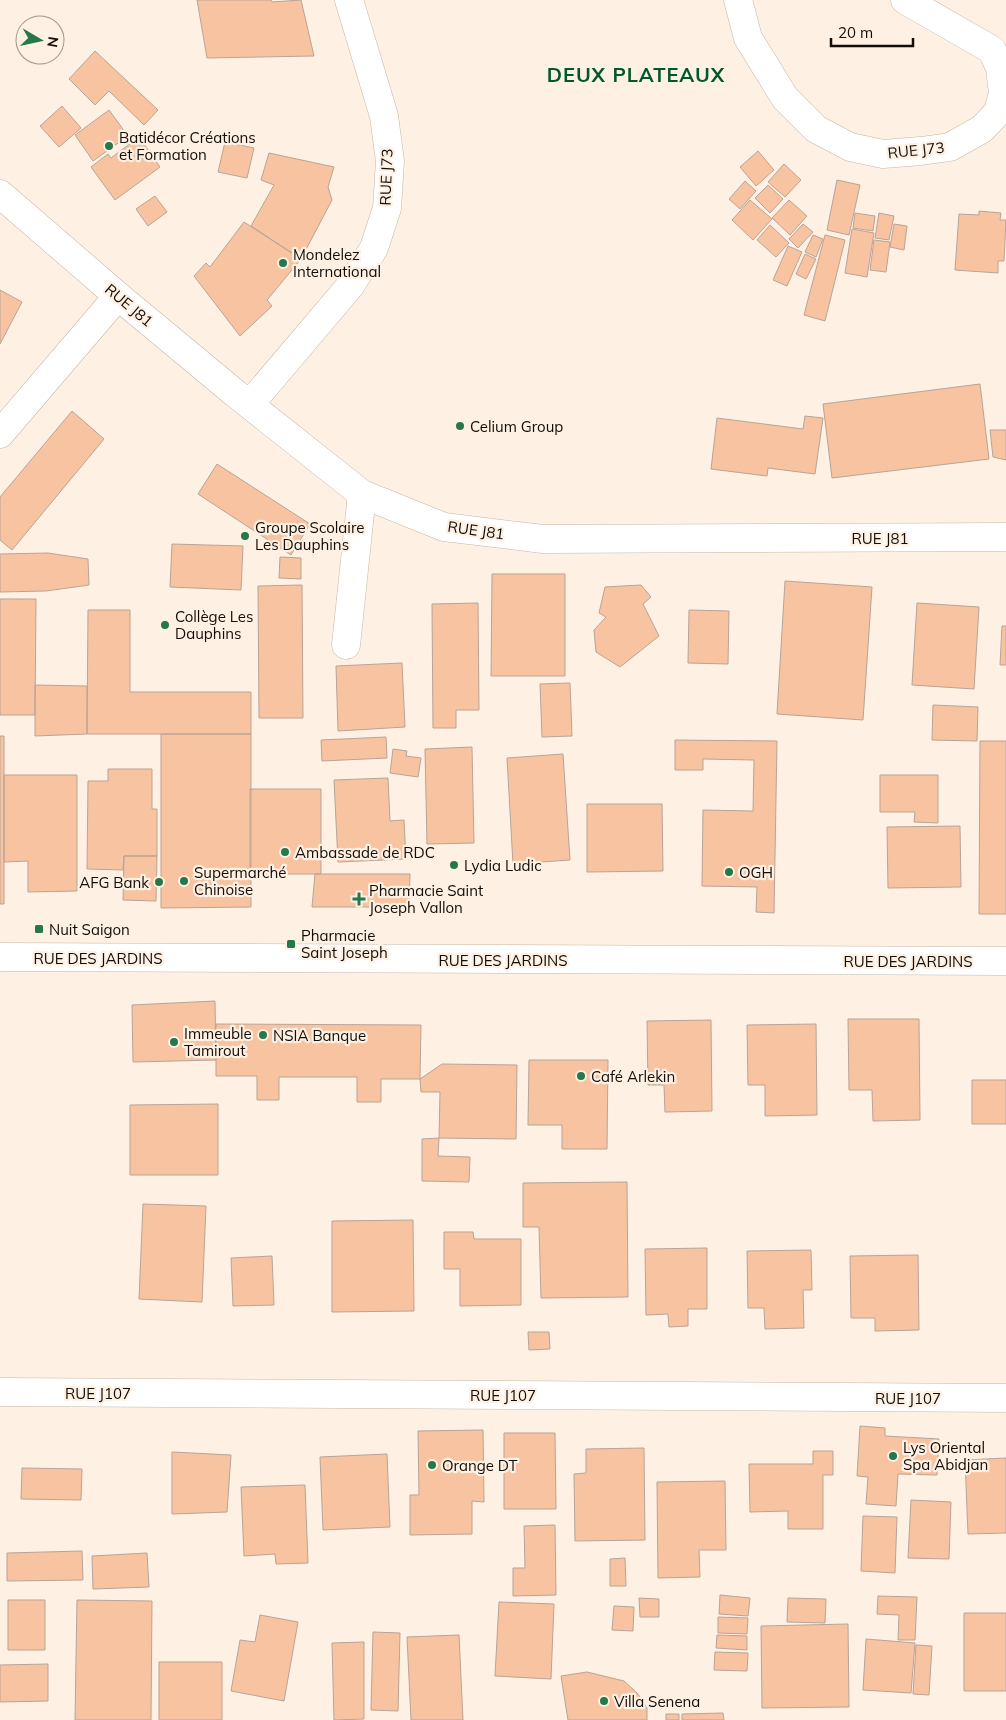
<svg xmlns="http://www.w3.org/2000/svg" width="1006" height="1720" font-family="Mulish,sans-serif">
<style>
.building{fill:#f8c3a1;stroke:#b9a497}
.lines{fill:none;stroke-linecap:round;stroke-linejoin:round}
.minor-casing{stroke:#c7b7a6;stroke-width:29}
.major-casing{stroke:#c7b7a6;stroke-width:29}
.minor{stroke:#fff;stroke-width:28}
.major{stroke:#fff;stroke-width:28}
.poi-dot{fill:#25784b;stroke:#fef0e2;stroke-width:2}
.labels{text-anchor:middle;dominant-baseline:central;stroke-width:4.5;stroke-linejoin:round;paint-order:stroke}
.poi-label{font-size:15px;fill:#120d07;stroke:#fef0e2;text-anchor:start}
.street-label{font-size:15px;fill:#120d07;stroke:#fef0e2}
.district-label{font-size:20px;font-weight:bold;letter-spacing:1px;fill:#00572e;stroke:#fef0e2}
</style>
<rect width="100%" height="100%" fill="#fef0e2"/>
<path class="building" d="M197,0H271L272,2L301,0L314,56L207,58Z
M95,51L158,110L144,125L109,91L95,105L69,79Z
M62,106L81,128L59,147L40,126Z
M109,110L128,136L93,161L75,135Z
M139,137L160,167L115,200L91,167L108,154L111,158Z
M225,142L254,148L247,178L218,172Z
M758,151L774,170L756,186L740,167Z
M269,153L334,167L328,187L332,200L301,259L251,226L274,185L261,180Z
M784,164L801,180L785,197L768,182Z
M837,180L860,185L849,235L827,230Z
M745,181L756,191L740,209L729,199Z
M768,185L783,199L770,213L755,198Z
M155,196L167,212L148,226L136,209Z
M750,200L772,219L753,240L732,220Z
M789,200L807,216L790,235L772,218Z
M979,211L1001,213L1000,220H1006L1004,261H998V273L955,270L959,214L979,215Z
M855,213L875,216L873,231L853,228Z
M879,213L894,216L889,240L875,238Z
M244,222L301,259L267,300L272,306L240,336L194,276L206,263L210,267Z
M803,224L813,232L798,248L789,239Z
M894,224L907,226L904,250L890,247Z
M770,225L789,243L776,257L757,240Z
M852,229L874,233L867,277L845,273Z
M813,235L823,239L816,257L805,252Z
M825,235L845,240L825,321L804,315Z
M874,240L890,242L886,272L870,270Z
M788,246L802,252L787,286L773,280Z
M805,254L816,259L806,279L796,274Z
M0,290L22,302L0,344Z
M980,384L989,459L832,478L823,404Z
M72,411L104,439L12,550L0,540V497Z
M805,416L823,418L815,474L768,468L767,476L711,469L717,418L803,429Z
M990,430H1006V460L993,457Z
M217,464L310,524L291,555L198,494Z
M172,544L243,546L241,590L170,587Z
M48,553L88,559L89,585L46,591L0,592V554Z
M280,557L301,558V579L279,578Z
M492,574H565V676H491Z
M785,581L872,587L863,720L777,714Z
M302,585L303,718H259L258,586Z
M641,585L651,597L643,604L659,636L620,667L596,652L594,630L606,617L599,613L605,587Z
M0,599H36L35,715H0Z
M478,603L479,710H456V728H433L432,604Z
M917,603L979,607L974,689L912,685Z
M88,610H130V692H251V734H87Z
M689,610L729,611L728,664L688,663Z
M1002,626H1006V665H1000Z
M402,663L405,727L338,731L336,666Z
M570,683L572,736L542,737L540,684Z
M35,685L87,686V734L35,736Z
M933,705L978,707L977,741L932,740Z
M161,734H251V907L161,908Z
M0,736H4V904H0Z
M386,737L387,758L322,761L321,740Z
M675,740L777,741L774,913L756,912L757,887L702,886L703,810L753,811L754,760L703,759V770H675Z
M980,741H1006V914H979Z
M472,747L474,843L427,844L425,749Z
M393,749L407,751L406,756L421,758L418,777L390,773Z
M563,754L570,860L513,864L507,758Z
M108,769H152V809H157V856H124L123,870L87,869L88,781H108Z
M4,775H77V891L28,892V861L4,862Z
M880,775H938V823L914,822L915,812H880Z
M388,778L390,821L404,820L406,859L338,862L334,780Z
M250,789H321V874H250Z
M587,804H662L663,871L587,872Z
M960,826L961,887L888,888L887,827Z
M124,856H157L156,901L123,900Z
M315,874H410L409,907H312Z
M215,1001L216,1060L133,1062L132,1005Z
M848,1019H919L920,1120L873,1121L872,1090H849Z
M711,1020L712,1111L665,1112L664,1085H648L647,1021Z
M216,1024L421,1025L420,1079H381V1102H357V1077H279V1100H257V1076H216Z
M816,1024L817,1115L765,1116V1085H748L747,1025Z
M529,1060H608L607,1149H562V1125H528Z
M442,1064L517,1065L516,1139L439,1138L440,1092H421L420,1079Z
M972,1080H1006V1124H972Z
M218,1104V1175H130V1105Z
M439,1138L438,1156L470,1157L469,1182L422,1181V1139Z
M627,1182L628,1297L541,1298L539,1227H523V1183Z
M143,1204L206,1206L202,1302L139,1299Z
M413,1220L414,1311L332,1312V1221Z
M444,1232H473L474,1239H521V1305L460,1306V1269H444Z
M707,1248V1309H688V1326L669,1327L668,1314L646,1315L645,1249Z
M811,1250L812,1290H803L804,1328L765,1329L764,1308H748L747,1251Z
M918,1255L919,1330L875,1331V1318H851L850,1256Z
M272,1256L274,1305L233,1306L231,1258Z
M528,1332H549L550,1349L529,1350Z
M860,1426L885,1428V1436L939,1439L937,1475L898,1474L896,1506L866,1504L868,1477L857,1476Z
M483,1430L484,1502L472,1501V1534L410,1535V1495H419L418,1431Z
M504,1433H555L556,1509H504Z
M644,1448L645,1540L575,1541L574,1474L586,1473V1449Z
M813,1451H833V1475H823V1529H788V1511L750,1512L749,1464H813Z
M172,1452L231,1455L227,1512L172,1514Z
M387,1454L390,1527L323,1530L320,1457Z
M1006,1458V1533L968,1534L965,1460Z
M22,1468L82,1469L81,1500L21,1499Z
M725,1481L726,1550H699L700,1577L658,1578L657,1482Z
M305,1485L308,1563L276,1564L275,1554L244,1556L241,1487Z
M911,1500L951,1502L949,1559L908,1558Z
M863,1516L897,1517L895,1573L861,1571Z
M555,1525L556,1595L513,1596V1568H525L524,1526Z
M82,1551L83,1580L7,1581V1553Z
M147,1553L149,1587L93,1589L92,1556Z
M625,1558L626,1586H610V1559Z
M720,1595L750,1598L748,1616L719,1614Z
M878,1596L917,1597L915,1640H898L899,1615L877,1614Z
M639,1598L659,1599V1617H640Z
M788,1598L826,1599L825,1623L787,1622Z
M8,1600H45V1650H8Z
M77,1600L152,1601L151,1720H75Z
M499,1602L554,1604L551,1679L495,1676Z
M614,1606L634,1607L633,1631L612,1630Z
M964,1613H1006V1691H964Z
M260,1615L298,1622L284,1701L231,1691L240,1640L255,1642Z
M718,1617L748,1618L747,1634L718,1633Z
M848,1624L849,1707L762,1708L761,1626Z
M373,1632L400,1633L398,1711L371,1710Z
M459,1635L463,1720H411L407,1637Z
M717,1635L747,1636V1650L716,1648Z
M866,1639L915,1643L911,1693L863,1690Z
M364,1642V1719L334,1720L332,1643Z
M916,1645L932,1646L929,1695L913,1694Z
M715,1652L748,1653L747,1671L714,1670Z
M159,1662H222V1720H159Z
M48,1664V1701L0,1702V1665Z
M587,1672L624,1681L638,1694L647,1708V1720H568L561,1676Z
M723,1713L724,1720H682V1714Z
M666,1714H679V1720H666Z"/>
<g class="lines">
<defs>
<path id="minor" d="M738,0L748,38L785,98L816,129L850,147L883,154L921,151L950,147L982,129L998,112L1003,93L1000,68L992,50L905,0
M0,194L118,296L236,394L362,494L444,527L543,539L1006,537
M250,404L350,286L374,248L387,208L390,161L384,116L349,0
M0,434L118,296
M346,645L362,494
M0,1392L1006,1398"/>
<path id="major" d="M0,957L1006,961"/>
</defs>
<use href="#minor" class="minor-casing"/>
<use href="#major" class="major-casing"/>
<use href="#minor" class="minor"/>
<use href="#major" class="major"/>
</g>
<g class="poi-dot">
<circle cx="109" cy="146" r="5"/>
<circle cx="283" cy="263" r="5"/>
<circle cx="460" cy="426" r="5"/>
<circle cx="245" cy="536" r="5"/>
<circle cx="165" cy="625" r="5"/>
<circle cx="285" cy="852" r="5"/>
<circle cx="454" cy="865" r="5"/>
<circle cx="729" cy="872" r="5"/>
<circle cx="184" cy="881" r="5"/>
<circle cx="159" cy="882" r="5"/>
<path d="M356.5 891.5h5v5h5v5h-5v5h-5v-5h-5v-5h5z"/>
<rect x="34" y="924" width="10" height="10" rx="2.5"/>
<rect x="286" y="939" width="10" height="10" rx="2.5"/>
<circle cx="263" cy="1035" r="5"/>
<circle cx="174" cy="1042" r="5"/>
<circle cx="581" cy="1076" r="5"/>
<circle cx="893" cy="1456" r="5"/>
<circle cx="432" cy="1465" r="5"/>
<circle cx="604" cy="1701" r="5"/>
</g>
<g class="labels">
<g class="poi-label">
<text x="119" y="137">Batidécor Créations<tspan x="119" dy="17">et Formation</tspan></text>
<text x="293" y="254">Mondelez<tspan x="293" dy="17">International</tspan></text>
<text x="470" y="426">Celium Group</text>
<text x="255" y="527">Groupe Scolaire<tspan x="255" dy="17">Les Dauphins</tspan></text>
<text x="175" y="616">Collège Les<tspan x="175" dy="17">Dauphins</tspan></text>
<text x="295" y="852">Ambassade de RDC</text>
<text x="464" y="865">Lydia Ludic</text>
<text x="194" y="872">Supermarché<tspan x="194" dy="17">Chinoise</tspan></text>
<text x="739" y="872">OGH</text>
<text x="149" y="882" text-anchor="end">AFG Bank</text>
<text x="369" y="890">Pharmacie Saint<tspan x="369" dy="17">Joseph Vallon</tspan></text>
<text x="49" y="929">Nuit Saigon</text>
<text x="301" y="935">Pharmacie<tspan x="301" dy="17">Saint Joseph</tspan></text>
<text x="184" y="1033">Immeuble<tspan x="184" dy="17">Tamirout</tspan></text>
<text x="273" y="1035">NSIA Banque</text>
<text x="591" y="1076">Café Arlekin</text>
<text x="903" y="1447">Lys Oriental<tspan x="903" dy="17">Spa Abidjan</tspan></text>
<text x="442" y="1465">Orange DT</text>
<text x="614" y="1701">Villa Senena</text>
</g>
<g class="street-label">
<text transform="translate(916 150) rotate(-6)">RUE J73</text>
<text transform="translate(386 177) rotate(-88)">RUE J73</text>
<text transform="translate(129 305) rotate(40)">RUE J81</text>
<text transform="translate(476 530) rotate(8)">RUE J81</text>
<text x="880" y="538">RUE J81</text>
<text x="98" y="958">RUE DES JARDINS</text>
<text x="503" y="960">RUE DES JARDINS</text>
<text x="908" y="961">RUE DES JARDINS</text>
<text x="98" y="1393">RUE J107</text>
<text x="503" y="1395">RUE J107</text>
<text x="908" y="1398">RUE J107</text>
</g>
<g class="district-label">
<text x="636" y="74">DEUX PLATEAUX</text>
</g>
</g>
<g transform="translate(40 40) rotate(99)"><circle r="24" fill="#fef0e2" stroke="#a0958a"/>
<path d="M0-4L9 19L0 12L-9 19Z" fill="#25784b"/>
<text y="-8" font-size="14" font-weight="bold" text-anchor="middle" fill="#120d07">N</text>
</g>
<path d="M831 38v8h82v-8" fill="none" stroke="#120d07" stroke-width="2.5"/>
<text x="838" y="38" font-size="15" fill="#120d07" stroke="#fef0e2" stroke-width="4" paint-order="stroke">20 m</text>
</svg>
